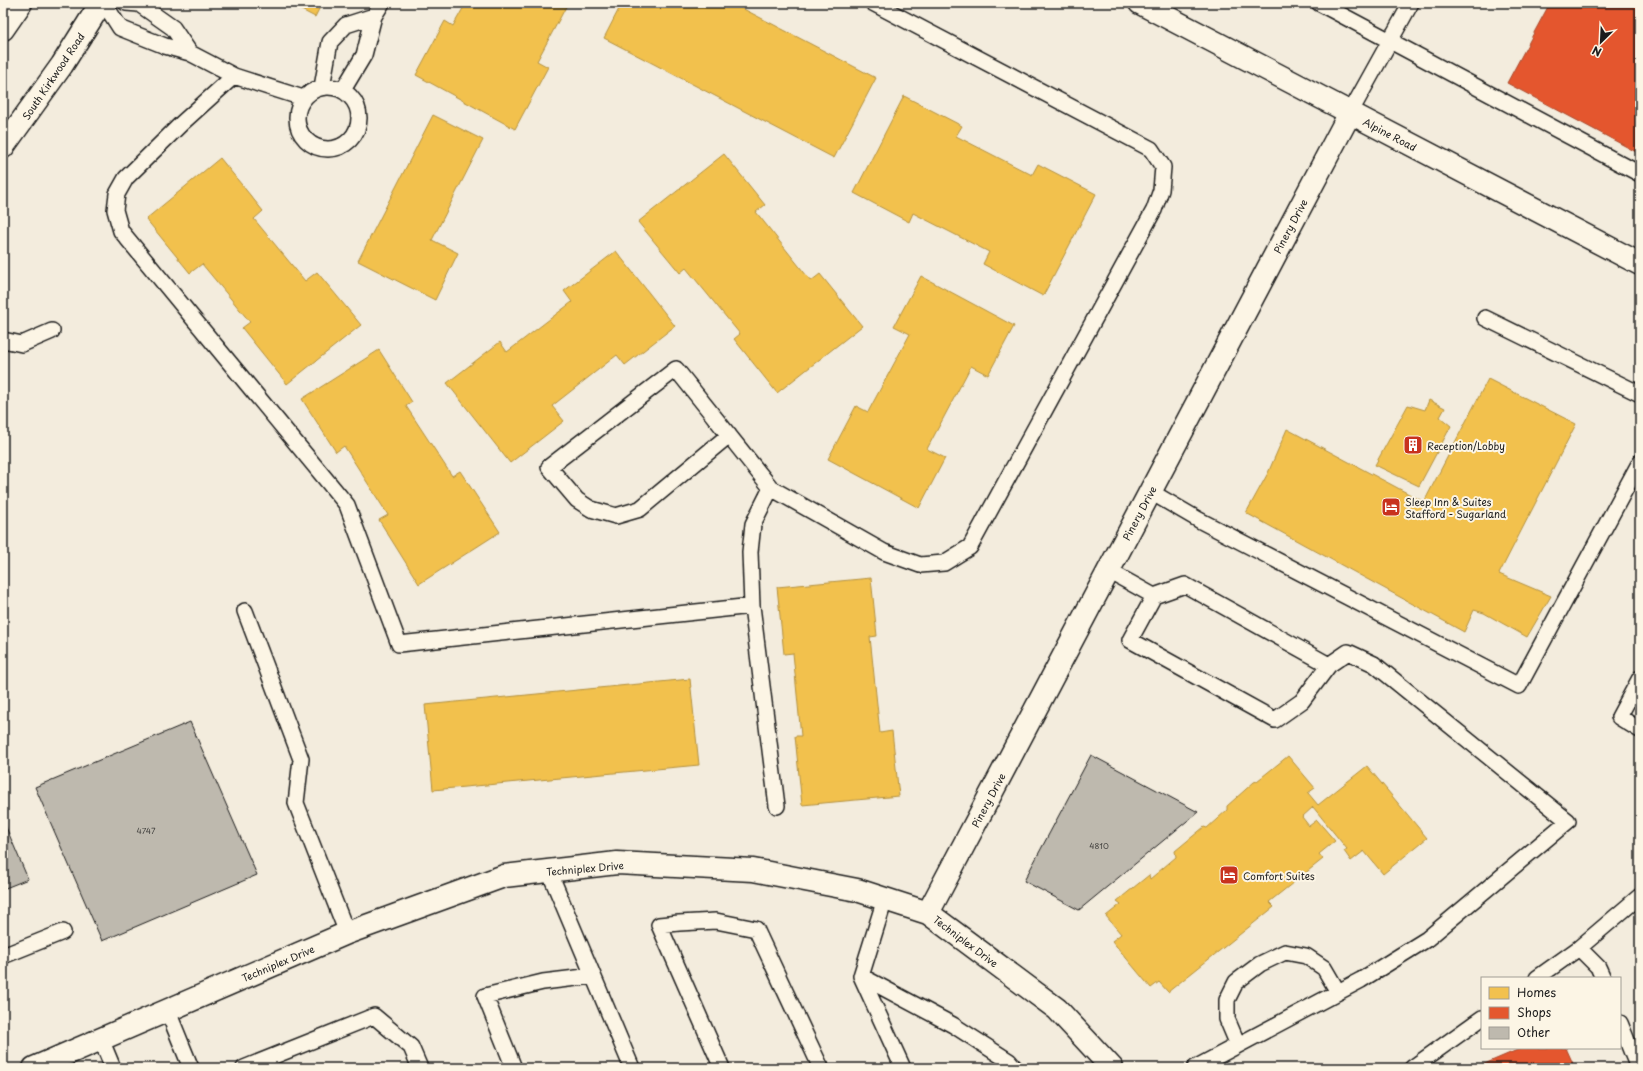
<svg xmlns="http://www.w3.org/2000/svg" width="1643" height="1071" font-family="'Playpen Sans',sans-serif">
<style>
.homes{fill:#f2c14e;stroke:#b2903f}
.shops{fill:#e4572e;stroke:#a84529}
.building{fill:#beb9ae;stroke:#1c1c1c}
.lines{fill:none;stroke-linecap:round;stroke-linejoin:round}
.service-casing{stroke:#1c1c1c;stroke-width:18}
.minor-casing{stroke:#1c1c1c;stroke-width:25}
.secondary-casing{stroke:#1c1c1c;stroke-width:25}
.service{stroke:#fcf5e5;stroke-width:15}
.minor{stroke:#fcf5e5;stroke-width:22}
.secondary{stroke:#fcf5e5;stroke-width:22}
.labels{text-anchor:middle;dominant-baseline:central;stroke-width:4;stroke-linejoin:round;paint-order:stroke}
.number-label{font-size:8px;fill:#444340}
.street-label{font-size:10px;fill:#1c1c1c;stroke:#fcf5e5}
.poi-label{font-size:10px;fill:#1c1c1c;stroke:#fcf5e5;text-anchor:start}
</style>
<rect width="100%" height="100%" fill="#f3ecdd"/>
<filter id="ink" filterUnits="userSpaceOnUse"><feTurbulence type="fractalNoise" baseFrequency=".025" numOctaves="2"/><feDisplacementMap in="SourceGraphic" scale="8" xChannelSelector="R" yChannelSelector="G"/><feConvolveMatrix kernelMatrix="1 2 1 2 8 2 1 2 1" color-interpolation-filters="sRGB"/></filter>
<g filter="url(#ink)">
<path class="homes" d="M288,3H322L315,17Z
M466,3H568L537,61L548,67L515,129L416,75L445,21L453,26Z
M622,3H732L876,78L834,158L604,38Z
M904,96L962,126L956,136L1032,175L1038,164L1096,194L1043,296L983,264L989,252L913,213L909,222L854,193Z
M433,115L483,140L432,240L458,253L435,300L358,261Z
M724,154L765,205L756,212L811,281L820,274L862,326L777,393L734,339L740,334L686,268L680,273L638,222Z
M220,158L263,211L254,219L305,281L317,272L361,325L287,384L242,328L250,322L202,264L190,273L146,219Z
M616,251L675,326L625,365L617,355L552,406L564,421L510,463L447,383L500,342L507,352L572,302L564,291Z
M921,276L1014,326L988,375L971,366L927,449L945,458L919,508L828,459L856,406L868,412L910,334L894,326Z
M379,350L412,402L406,406L452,476L460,471L500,532L419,584L379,520L388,515L344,446L336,452L302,399Z
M1488,379L1576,424L1499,574L1551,596L1527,637L1484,613L1474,610L1464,632L1246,513L1268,473L1287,429L1424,502Z
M1429,400L1445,408L1440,417L1451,426L1419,486L1375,465L1408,405L1425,410Z
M871,578L877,636L870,637L880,733L892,731L899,796L802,805L795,736H801L793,653L784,654L777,587Z
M690,679L699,765L433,790L425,705Z
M1288,756L1315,788L1308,793L1318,805L1367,766L1427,838L1383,874L1364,851L1351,861L1344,851L1347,849L1313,807L1302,817L1309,826L1317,820L1335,841L1319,854L1323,859L1269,902L1274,907L1168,992L1159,982L1151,988L1112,941L1121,934L1106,916L1121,904L1117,901L1149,875L1150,879L1176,857L1175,851L1204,827L1207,828L1227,810V806L1254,782L1257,781Z"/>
<path class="shops" d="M1550,3H1640V154L1507,83Z
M1522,1048H1566L1575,1068H1475Z"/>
<path class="building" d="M190,722L257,875L102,941L35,787Z
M1091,755L1198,812L1079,910L1024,881Z
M3,820L28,879L3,889Z"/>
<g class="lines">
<defs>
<path id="service" d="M104,3L120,28L165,46L190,53L173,28L139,4L126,3
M1319,3L1640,174
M190,53L234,76L303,98
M234,76L182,123L126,178L117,194L115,210L121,231L347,505L399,644L752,606
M297 118a31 31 0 1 1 62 0a31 31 0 1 1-62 0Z
M322,87L330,42L346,25L374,16
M343,90L364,55L374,16L382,3
M1350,113L1411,3
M1485,318L1640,394
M3,340L22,344L52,331
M729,435L640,509L616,516L591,509L577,500L549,467L676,369L771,488L884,552L920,565L944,563L970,547L1154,210L1161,190L1163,167L1151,149L873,3
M771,488L753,524L750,552L752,606L777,806
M1151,492L1199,520L1519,686L1640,462
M1109,571L1154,596L1185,585L1329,665L1348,652L1374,664L1568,821L1427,939L1361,980L1195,1068
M1154,596L1130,640L1275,720L1302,701L1329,665
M245,611L301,759L296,803L347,933
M1640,678L1619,717L1640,730
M549,871L632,1068
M885,899L861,976L953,1025L1009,1061L1015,1068
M1579,948L1640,896
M3,956L63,932
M861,976L903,1068
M1537,978L1579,948L1598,967L1603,978
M167,1009L191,1068
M1620,1023L1638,1068
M101,1039L113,1068
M1238,1045L1227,1019V1000L1236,982L1260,964L1285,952L1306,956L1324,968L1338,992
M244,1068L374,1016L411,1047L420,1068
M514,1068L485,996L543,982L593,976
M722,1068L659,925L679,923L716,921L756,929L821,1068
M1412,1068L1482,1018"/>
<path id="minor" d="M1140,3L1640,264
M928,913L1350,113
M34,1068L347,933L504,876L617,863L753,870L857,890L928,913L1057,1009L1112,1068"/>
<path id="secondary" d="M3,29L21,3
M3,147L62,65L101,3"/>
</defs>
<use href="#service" class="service-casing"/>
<use href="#minor" class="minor-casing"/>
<use href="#secondary" class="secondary-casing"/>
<use href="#service" class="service"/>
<use href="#minor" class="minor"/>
<use href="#secondary" class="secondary"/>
</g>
</g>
<defs>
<symbol id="building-square" viewBox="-11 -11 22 22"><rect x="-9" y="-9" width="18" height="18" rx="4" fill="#c8321e" stroke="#fcf5e5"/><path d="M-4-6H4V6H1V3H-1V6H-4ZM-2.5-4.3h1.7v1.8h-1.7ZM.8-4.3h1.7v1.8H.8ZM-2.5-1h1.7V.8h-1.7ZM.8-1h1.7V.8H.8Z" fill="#fff"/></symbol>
<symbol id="hotel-square" viewBox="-11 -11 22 22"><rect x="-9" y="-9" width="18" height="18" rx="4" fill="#c8321e" stroke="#fcf5e5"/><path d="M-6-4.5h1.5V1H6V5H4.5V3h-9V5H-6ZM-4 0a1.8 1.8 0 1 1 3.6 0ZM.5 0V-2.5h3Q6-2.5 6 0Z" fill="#fff"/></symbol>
</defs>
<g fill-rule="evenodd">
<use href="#building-square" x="1402" y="434" width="22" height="22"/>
<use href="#hotel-square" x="1380" y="496" width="22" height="22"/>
<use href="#hotel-square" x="1218" y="864" width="22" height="22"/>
</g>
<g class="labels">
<g class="number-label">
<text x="146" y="831">4747</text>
<text x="1099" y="846">4810</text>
</g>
<g class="street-label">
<text transform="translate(53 76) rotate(-56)">South Kirkwood Road</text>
<text transform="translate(1390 134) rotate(28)">Alpine Road</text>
<text transform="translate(1290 226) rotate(-62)">Pinery Drive</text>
<text transform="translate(1139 513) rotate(-62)">Pinery Drive</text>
<text transform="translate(988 800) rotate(-62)">Pinery Drive</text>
<text transform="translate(585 868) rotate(-5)">Techniplex Drive</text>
<text transform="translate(966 941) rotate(37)">Techniplex Drive</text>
<text transform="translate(278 963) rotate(-23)">Techniplex Drive</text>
</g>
<g class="poi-label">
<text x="1427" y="445">Reception/Lobby</text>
<text x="1405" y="501">Sleep Inn &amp; Suites<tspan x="1405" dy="12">Stafford - Sugarland</tspan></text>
<text x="1243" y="875">Comfort Suites</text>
</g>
</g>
<rect width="1643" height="1071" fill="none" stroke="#fcf5e5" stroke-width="16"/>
<rect x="8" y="8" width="1627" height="1055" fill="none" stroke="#1c1c1c" stroke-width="1.5" filter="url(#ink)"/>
<rect x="1481" y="977" width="140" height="72" fill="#fcf5e5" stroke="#a29e95"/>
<rect x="1489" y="987" width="20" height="12" fill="#f2c14e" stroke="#a29e95"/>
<text x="1517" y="997" font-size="12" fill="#1c1c1c">Homes</text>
<rect x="1489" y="1007" width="20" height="12" fill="#e4572e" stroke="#a29e95"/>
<text x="1517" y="1017" font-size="12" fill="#1c1c1c">Shops</text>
<rect x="1489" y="1027" width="20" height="12" fill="#beb9ae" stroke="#a29e95"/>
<text x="1517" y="1037" font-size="12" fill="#1c1c1c">Other</text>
<g transform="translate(1601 42) rotate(204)" stroke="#fcf5e5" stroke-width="3" paint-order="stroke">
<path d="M0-3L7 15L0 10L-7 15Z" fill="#1c1c1c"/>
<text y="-6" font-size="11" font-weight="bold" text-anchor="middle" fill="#1c1c1c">N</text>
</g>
</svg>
